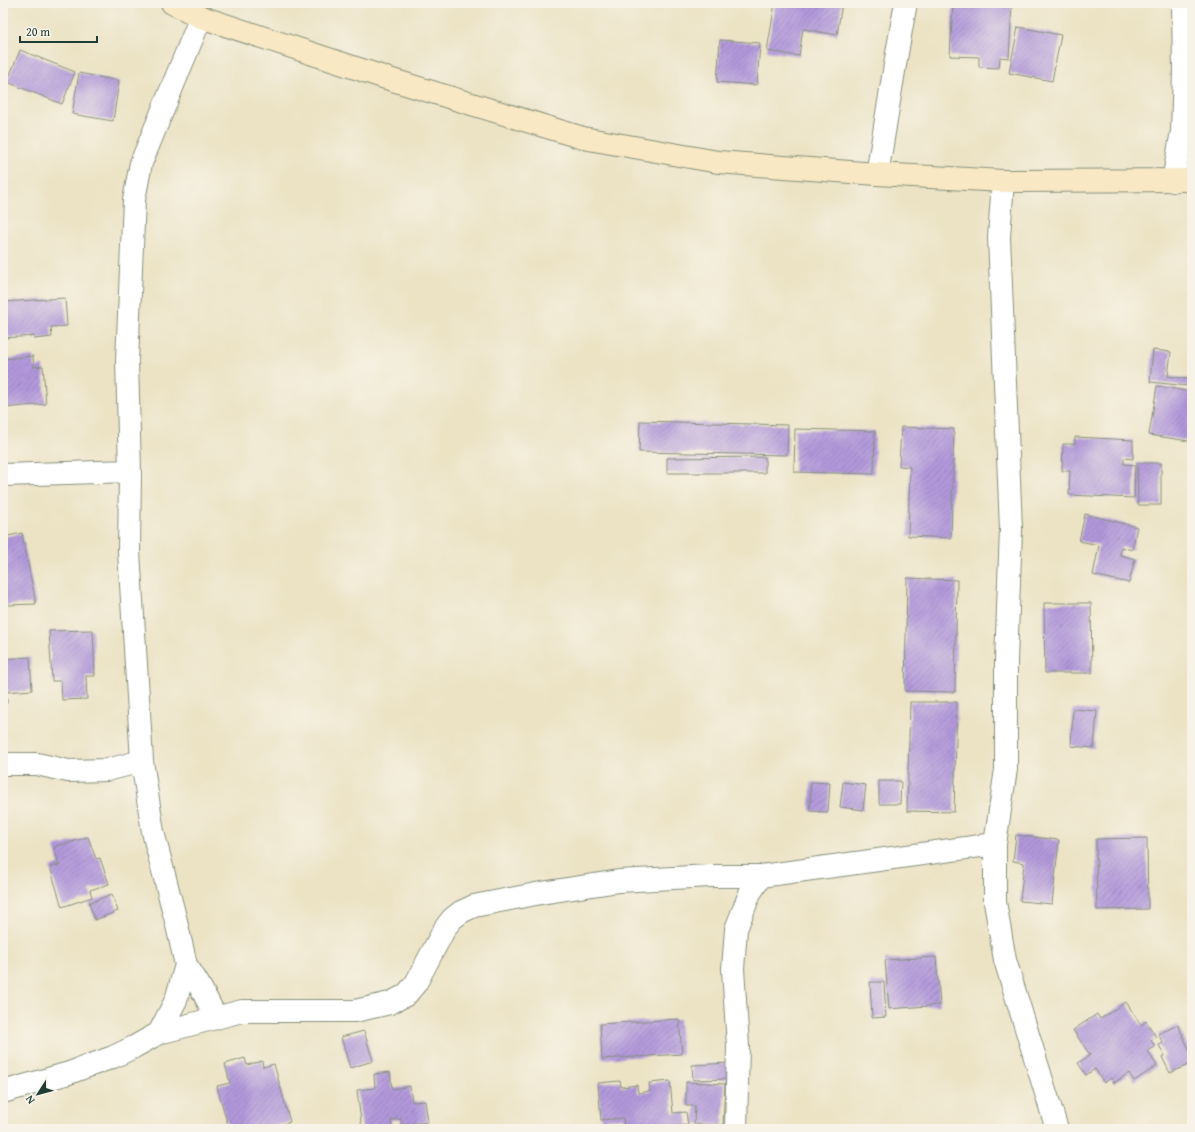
<svg xmlns="http://www.w3.org/2000/svg" width="1195" height="1132" font-family="'Gentium Book Plus',serif">
<style>
.building{fill:url(#building-hatch)}
.lines{fill:none;stroke-linecap:round;stroke-linejoin:round}
.street-casing{stroke:#86907c;stroke-width:24}
.secondary-casing{stroke:#86907c;stroke-width:24}
.street{stroke:#fff;stroke-width:22}
.secondary{stroke:#f8e8c3;stroke-width:22}
</style>
<defs>
<pattern id="building-hatch" width="6" height="6" patternUnits="userSpaceOnUse"><rect width="6" height="6" fill="#b298db"/><path d="M-1 1l2-2M0 6l6-6M5 7l2-2" fill="none" stroke="#907db2"/></pattern>
</defs>
<rect width="100%" height="100%" fill="#f7f3e8"/>
<filter id="ink" filterUnits="userSpaceOnUse"><feTurbulence type="fractalNoise" baseFrequency=".025" numOctaves="2"/><feDisplacementMap in="SourceGraphic" scale="8" xChannelSelector="R" yChannelSelector="G"/><feConvolveMatrix kernelMatrix="1 2 1 2 8 2 1 2 1" color-interpolation-filters="sRGB"/></filter>
<filter id="wash" filterUnits="userSpaceOnUse"><feTurbulence type="fractalNoise" baseFrequency=".012" numOctaves="4" result="noise"/><feDisplacementMap in="SourceGraphic" scale="16" xChannelSelector="R" yChannelSelector="G"/><feGaussianBlur stdDeviation="0.9" result="paint"/><feColorMatrix in="noise" values="0 0 0 0 0 0 0 0 0 0 0 0 0 0 0 0 0 1.4 0 .05"/><feComposite in="paint" operator="in"/></filter>
<g filter="url(#wash)">
<rect width="100%" height="100%" fill="#ece3c5"/>
<g id="blocks">
<path class="building" d="M775,3H842L837,35L803,29L799,56L767,51Z
M953,3L1012,4L1009,58L1000,57L999,68L979,67V57L950,56Z
M1018,27L1061,35L1052,81L1009,73Z
M720,40L760,43L757,85L717,82Z
M20,50L75,72L62,104L7,82Z
M79,73L119,81L113,121L72,114Z
M65,298L67,326L51,327L52,337L34,339V336L3,338V302Z
M1153,350L1171,352L1168,376L1189,379L1188,386L1150,382Z
M33,356L34,367L43,366L46,404L3,408V359Z
M1157,386L1192,392V419L1189,441L1149,435Z
M640,421L788,425L787,455L639,452Z
M901,427L954,429L951,538L908,536L910,467L899,466Z
M795,429L875,431L874,474L794,472Z
M1075,437L1133,440V459L1124,458V464L1135,465L1134,498L1069,495L1070,471H1062L1063,444H1075Z
M765,457V473H667V458Z
M1137,463H1161V505H1138Z
M1085,514L1137,527L1132,550L1121,547L1120,555L1135,559L1129,583L1093,575L1099,545L1079,541Z
M22,533L36,604L6,605L3,585V537Z
M907,578L957,580L955,692L905,691Z
M1044,603H1091L1092,673H1045Z
M93,630L95,676H86L87,699L62,700L61,681H52L49,631Z
M30,657L32,690L6,692L7,703L3,704V659Z
M910,702H957L954,812L907,811Z
M1073,709L1097,711L1094,748L1071,746Z
M879,781H901L900,804H879Z
M811,782L830,783L828,812L810,811Z
M843,782L866,785L863,810L840,807Z
M1016,835L1059,840L1052,904L1020,901L1024,863L1013,861Z
M88,837L96,859L100,858L109,884L90,890L92,897L62,907L50,867L59,865L54,847Z
M1147,838L1148,909L1097,910L1096,839Z
M112,894L118,911L95,920L89,903Z
M936,957L940,1005L889,1009L885,960Z
M870,982H884L886,1017L872,1018Z
M1126,1002L1141,1025L1146,1021L1156,1037L1151,1040L1155,1047L1148,1051L1157,1066L1134,1081L1129,1073L1114,1083L1111,1078L1104,1083L1095,1069L1086,1075L1078,1063L1090,1055L1073,1030L1097,1014L1100,1019Z
M679,1019L682,1054L602,1059L600,1024Z
M1178,1025L1192,1056V1063L1170,1073L1162,1057L1164,1056L1159,1045L1163,1043L1158,1034Z
M364,1031L373,1061L350,1068L341,1037Z
M245,1058L247,1065L262,1061L263,1067L274,1064L290,1122L276,1126L277,1129H229L217,1086L230,1083L225,1064Z
M730,1063L731,1079L693,1080L692,1065Z
M390,1072L392,1089L410,1086L412,1102L425,1101L428,1122L401,1125V1119L391,1120L392,1129H362L357,1090L375,1088L374,1074Z
M620,1081L621,1087L637,1085L638,1093L650,1091L649,1083L670,1081L673,1113L686,1112L688,1125L643,1129H624L623,1118L601,1120L598,1083Z
M686,1082L725,1084L723,1125L694,1124L695,1106H686Z"/>
</g>
</g>
<g filter="url(#ink)">
<use href="#blocks" fill-opacity="0" stroke="#86907c" stroke-width="1"/>
<g class="lines">
<defs>
<path id="street" d="M877,174C887,117 895,60 906,3
M1003,181L999,237L1011,529L1006,661V769L995,844V902L1005,960L1057,1129
M1173,181L1182,131L1184,71L1183,3
M3,475L130,471
M3,764H37L68,771L107,770L142,761
M186,965C198,981 207,999 216,1018
M159,1033L242,1011H355L390,1003L406,995L416,983L445,928L452,919L461,912L474,906L541,893L619,881L710,876H761L995,844
M3,1092L69,1073L113,1057L134,1047L159,1033L176,1000L186,965L176,921L153,832L142,761L129,552L130,471L127,361L134,200L141,163L201,17
M736,1129L738,1046L733,969L736,929L750,893L761,876"/>
<path id="secondary" d="M172,3L201,17L386,78L583,138L718,162L877,174L1003,181L1192,180"/>
</defs>
<use href="#street" class="street-casing"/>
<use href="#secondary" class="secondary-casing"/>
<use href="#street" class="street"/>
<use href="#secondary" class="secondary"/>
</g>
</g>
<rect width="1195" height="1132" fill="none" stroke="#f7f3e8" stroke-width="16"/>
<g transform="translate(38 1094) rotate(234)" stroke="#f7f3e8" stroke-width="3" paint-order="stroke">
<path d="M0-3L7 15L0 10L-7 15Z" fill="#1f3d34"/>
<text y="-6" font-size="11" font-weight="bold" text-anchor="middle" fill="#1f3d34">N</text>
</g>
<path d="M20 36v6h77v-6" fill="none" stroke="#1f3d34" stroke-width="2"/>
<text x="26" y="36" font-size="12" fill="#1f3d34" stroke="#f7f3e8" stroke-width="3" paint-order="stroke">20 m</text>
</svg>
